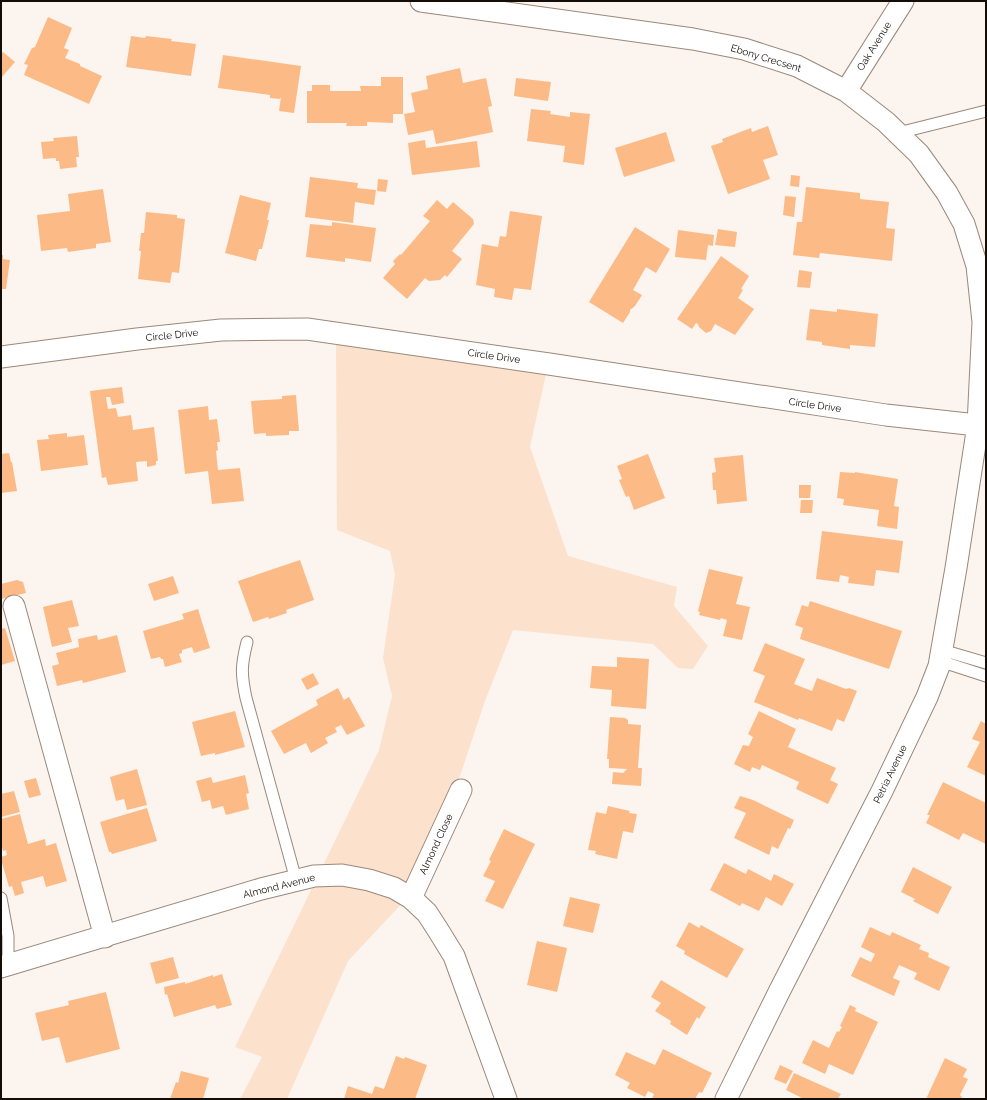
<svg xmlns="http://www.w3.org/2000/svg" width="987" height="1100" font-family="Raleway,sans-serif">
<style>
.green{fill:#fce1cc}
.building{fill:#fcbb86}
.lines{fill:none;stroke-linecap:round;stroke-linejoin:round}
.lane-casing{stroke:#9b887a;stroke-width:13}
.street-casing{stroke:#9b887a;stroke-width:23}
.lane{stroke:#fff;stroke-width:11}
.street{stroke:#fff;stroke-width:21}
.labels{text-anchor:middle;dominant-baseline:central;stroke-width:3;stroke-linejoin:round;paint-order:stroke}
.street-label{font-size:10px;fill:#130c07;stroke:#fff}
</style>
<rect width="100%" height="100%" fill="#fcf4ee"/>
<path class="green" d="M336,334L548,365L530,447L568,556L677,587L674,606L708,646L693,669L678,668L653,644L513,630L485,701L455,791L406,899L348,961L287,1099H240L262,1057L235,1047L379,750L392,696L383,658L395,575L390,551L337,530Z"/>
<path class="building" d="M48,17L72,28L64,48L69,50L65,58L80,64V66L102,76L89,104L24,75L28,65L24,64L32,48L35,47Z
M131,36L145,38L146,36L172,39L171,41L196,44L191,76L126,67Z
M3,52L15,62L1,78V54Z
M223,55L301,66L294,113L279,111L281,97L280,99L270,98V95L218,88Z
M460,68L463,83L486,78L492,106L488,107L493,132L436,144L433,130L408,135L404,114L415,112L411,93L428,89L426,76Z
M381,77H403V114H393V123L367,122V126H346L347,123H307V91H312V85H330V91H361L360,86H381Z
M516,78L551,82L548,101L514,96Z
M531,109L551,111L550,114L570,117V112L590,114L584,165L563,162L565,146L527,141Z
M768,126L778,155L763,160L770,179L728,194L711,146L723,142L722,139L751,128L752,132Z
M666,132L675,161L624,177L615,148Z
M77,136L79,157H76L77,167L60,169L59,161H56V158L43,159L41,142L54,141L53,138Z
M425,140L426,148L477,141L480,167L412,175L408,143Z
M791,175L800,176L799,187L790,186Z
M310,177L358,183L357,188L376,190L374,205L355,202L353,223L305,217Z
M378,179L388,180L386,192L377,191Z
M806,187L860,193V199L889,202L886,228L895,229L892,261L820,253L819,258L793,255L797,222H802Z
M103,189L111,242L96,244V248L68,252L67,248L41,251L37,215L70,211L68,194Z
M240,195L271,203L267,220H269L262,249H259L256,261L225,253Z
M785,196L796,197L794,217L783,215Z
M437,200L447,209L453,202L473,219L474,224L452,251L462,259L447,277L445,275L440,280L429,281L425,278L407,299L383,278L395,264L393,261L400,254L401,255L430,221L423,216Z
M510,211L542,216L531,290L514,288L512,300L494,297L495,289L476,285L482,244L498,247L500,236L506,237Z
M146,212L177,215V218L185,219L179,273L172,272L170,283L138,279L141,251H139L141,233H144Z
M332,222L376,228L371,262L345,258V262L306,257L310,224L332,226Z
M635,227L670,249L656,273L646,267L633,290L642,295L635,306L630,310V312L623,323L589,302Z
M718,229L737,232L735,247L715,245Z
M678,230L714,235L713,246L708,245L706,260L675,257Z
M1,255H3V259L10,260L6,289H1Z
M721,256L749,276L741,289L743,290L738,298L754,309L735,335L715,324L711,331L706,333L699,327L698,324L696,323L692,329L677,319Z
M799,270L812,272L810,288L797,287Z
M810,309L837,312V309L878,314L875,347L850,345V349L822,345V342L806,340Z
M122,387L124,403L112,405L110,397H106L108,409L116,408L118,417L131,415L133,430L154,427L158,461H156V465L147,467V461L136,462L138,481L108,485L106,477L102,478L90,391Z
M296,395L299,431H289V435L266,436V433L254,434L251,401L282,399V396Z
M208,406L209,420L217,419L220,442H217L218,450L216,451L218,470L240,468L244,501L212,504L208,471L185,474L178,410Z
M67,433V437L84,435L88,465L41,471L37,440L49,439L48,435Z
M9,453L11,462H12L17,491L1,493V454Z
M648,454L665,498L634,510L629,496L626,497L619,480L622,479L617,466Z
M743,455L747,501L717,504L716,490H713L712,473L716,472L714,458Z
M840,472L855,473V472L898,479L894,506L899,507L897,529L877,526L879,510L843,505L844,499L837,498Z
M799,485H811L810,498H799Z
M801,500H813L812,513H800Z
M822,531L903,541L899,573L876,570L874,586L848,583L849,577L840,575L839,582L816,579Z
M300,560L314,600L286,610L287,613L269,619L268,617L253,622L238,581Z
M709,569L743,577L736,604L750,607L742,640L723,636L727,620L721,618L720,620L699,615L700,612L698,611Z
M173,576L179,593L154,601L148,584Z
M17,580L23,582L26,593L1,599V584Z
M72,600L79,626L68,628L72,642L52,647L43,607Z
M810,601L902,631L889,669L800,639L803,628L795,625L802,605L808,607Z
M198,609L210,648L194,653L192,647L182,650V653L179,654L182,662L165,667L163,659H161L160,657L151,659L143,631L184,619L182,614Z
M5,628L15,661L1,665V629Z
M97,635L98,640L117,635L126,672L83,683L82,680L57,686L52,666L59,664L56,653L79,647L78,639Z
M765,643L805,659L794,684L812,691L817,678L846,689L849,688L857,691L844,722L837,719L832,731L799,718L798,720L754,702L765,676L753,671Z
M617,657L649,659L646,709L611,706L612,690L590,688L592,666L617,667Z
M313,673L319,684L307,690L301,679Z
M338,688L344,700L349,697L365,726L347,735L341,725L335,728L337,732L325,738L328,743L311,753L306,743L284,754L271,731L318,705L316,700Z
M235,711L245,747L215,755V753L201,756L192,722Z
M759,711L796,729L788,747L836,768L830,780L838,784L828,804L796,789L799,782L762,765L760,770L752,767L750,772L734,764L743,745L749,746L753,737L748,734Z
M610,717L625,718L628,720V724L641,725L638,768H642L641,786L612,784L613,772L623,773L627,769L609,768V759H607Z
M981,721L986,724V776L967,767L980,742L972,739Z
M137,769L147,805L127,810L124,799L116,801L110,777Z
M245,775L249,793L246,794L249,809L226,815L223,806L212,809L210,800L202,802L196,781L211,777L213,783Z
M36,778L41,795L29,798L24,781Z
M943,782L986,803V844L963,833L959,840L926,823L930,815H927Z
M14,791L20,812L1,817V794Z
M740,796L753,800L794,820L790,829L788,828L778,849L772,846L769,855L734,838L746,813L734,808Z
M608,806L630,811L629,813L637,814L633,833L623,831L617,859L595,854L596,851L588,850L596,812L606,814Z
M147,808L157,841L112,854L111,852H109L100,822Z
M20,814L28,844L45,839L46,846L56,843L67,881L46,887L43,876L21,882L24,893L15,896L12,886L9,887L1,859V857L7,855L6,850L3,851L1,844V819Z
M504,829L535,844L503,909L485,901L495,881L483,876L491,861L489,860Z
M724,863L746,874L748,869L771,881L774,874L794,884L782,906L766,897L759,911L742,903L740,906L710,890Z
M913,867L952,887L938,914L913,901L915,899L901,892Z
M570,897L600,904L593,933L563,926Z
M689,922L699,928L701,925L744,949L727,978L684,954L685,951L676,946Z
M870,927L890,936L892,932L921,945L919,949L929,953L928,957L950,967L939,991L914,979L917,973L899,965L893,978L900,981L894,996L851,976L860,957L871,962L875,954L861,947Z
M537,941L567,948L557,992L527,985Z
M173,957L179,978L156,984L150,963Z
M222,974L232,1005L217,1009L215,1005L174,1017L167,994L165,995L164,987L185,982V984L213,975V977Z
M661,980L706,1007L699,1019L697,1017L687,1035L670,1024L671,1021L655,1011L661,1003L651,997Z
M106,992L120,1049L66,1063L59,1037L42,1041L35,1013L69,1005L68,1001Z
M850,1005L856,1008L855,1011L878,1022L853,1075L829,1064L825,1074L802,1063L813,1040L829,1048L837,1031L839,1032L842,1027L840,1026Z
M663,1049L712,1073L702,1093L699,1092L695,1099H652L654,1094L648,1091L645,1097L627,1088L630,1083L615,1075L626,1052L655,1065Z
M396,1056L404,1059L405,1057L427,1065L415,1099H344L348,1086L372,1094L375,1086L384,1089Z
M945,1058L967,1069L963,1077L968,1079L960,1095L962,1097L961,1099H926Z
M780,1065L793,1071L786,1084L774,1079Z
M181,1071L209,1078L203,1099H170L176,1082L178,1083Z
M794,1073L841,1094L838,1099H801L802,1098L786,1090Z"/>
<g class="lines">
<defs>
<path id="lane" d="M898,133L986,111
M247,642C241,666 241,674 246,698L296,880
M942,650L986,663
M940,661L986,676
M1,898L8,936V965"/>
<path id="street" d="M421,1L693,39L744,49L797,66L846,91L886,122L919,154L947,193L964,224L977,266L983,322L978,425L956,568L939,666L927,697L882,791L780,990L726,1099
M846,91L903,1
M1,357L137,339L221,330L307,329L549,364L886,415L986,426
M14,606L105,937
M411,898L461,790
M1,967L261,889L314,876L342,875L369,880L394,888L411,898L427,913L438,930L454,956L506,1099"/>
</defs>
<use href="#lane" class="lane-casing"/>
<use href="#street" class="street-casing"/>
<use href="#lane" class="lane"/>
<use href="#street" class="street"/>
</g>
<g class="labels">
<g class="street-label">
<text transform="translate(874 46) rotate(-58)">Oak Avenue</text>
<text transform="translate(766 58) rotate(17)">Ebony Crecsent</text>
<text transform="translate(172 335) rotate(-6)">Circle Drive</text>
<text transform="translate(494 356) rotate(8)">Circle Drive</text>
<text transform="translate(815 405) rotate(8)">Circle Drive</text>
<text transform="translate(890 774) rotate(-64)">Petria Avenue</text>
<text transform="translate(436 844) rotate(-65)">Almond Close</text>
<text transform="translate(279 886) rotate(-14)">Almond Avenue</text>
</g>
</g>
<rect width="987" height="1100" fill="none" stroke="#130c07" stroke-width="4"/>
</svg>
